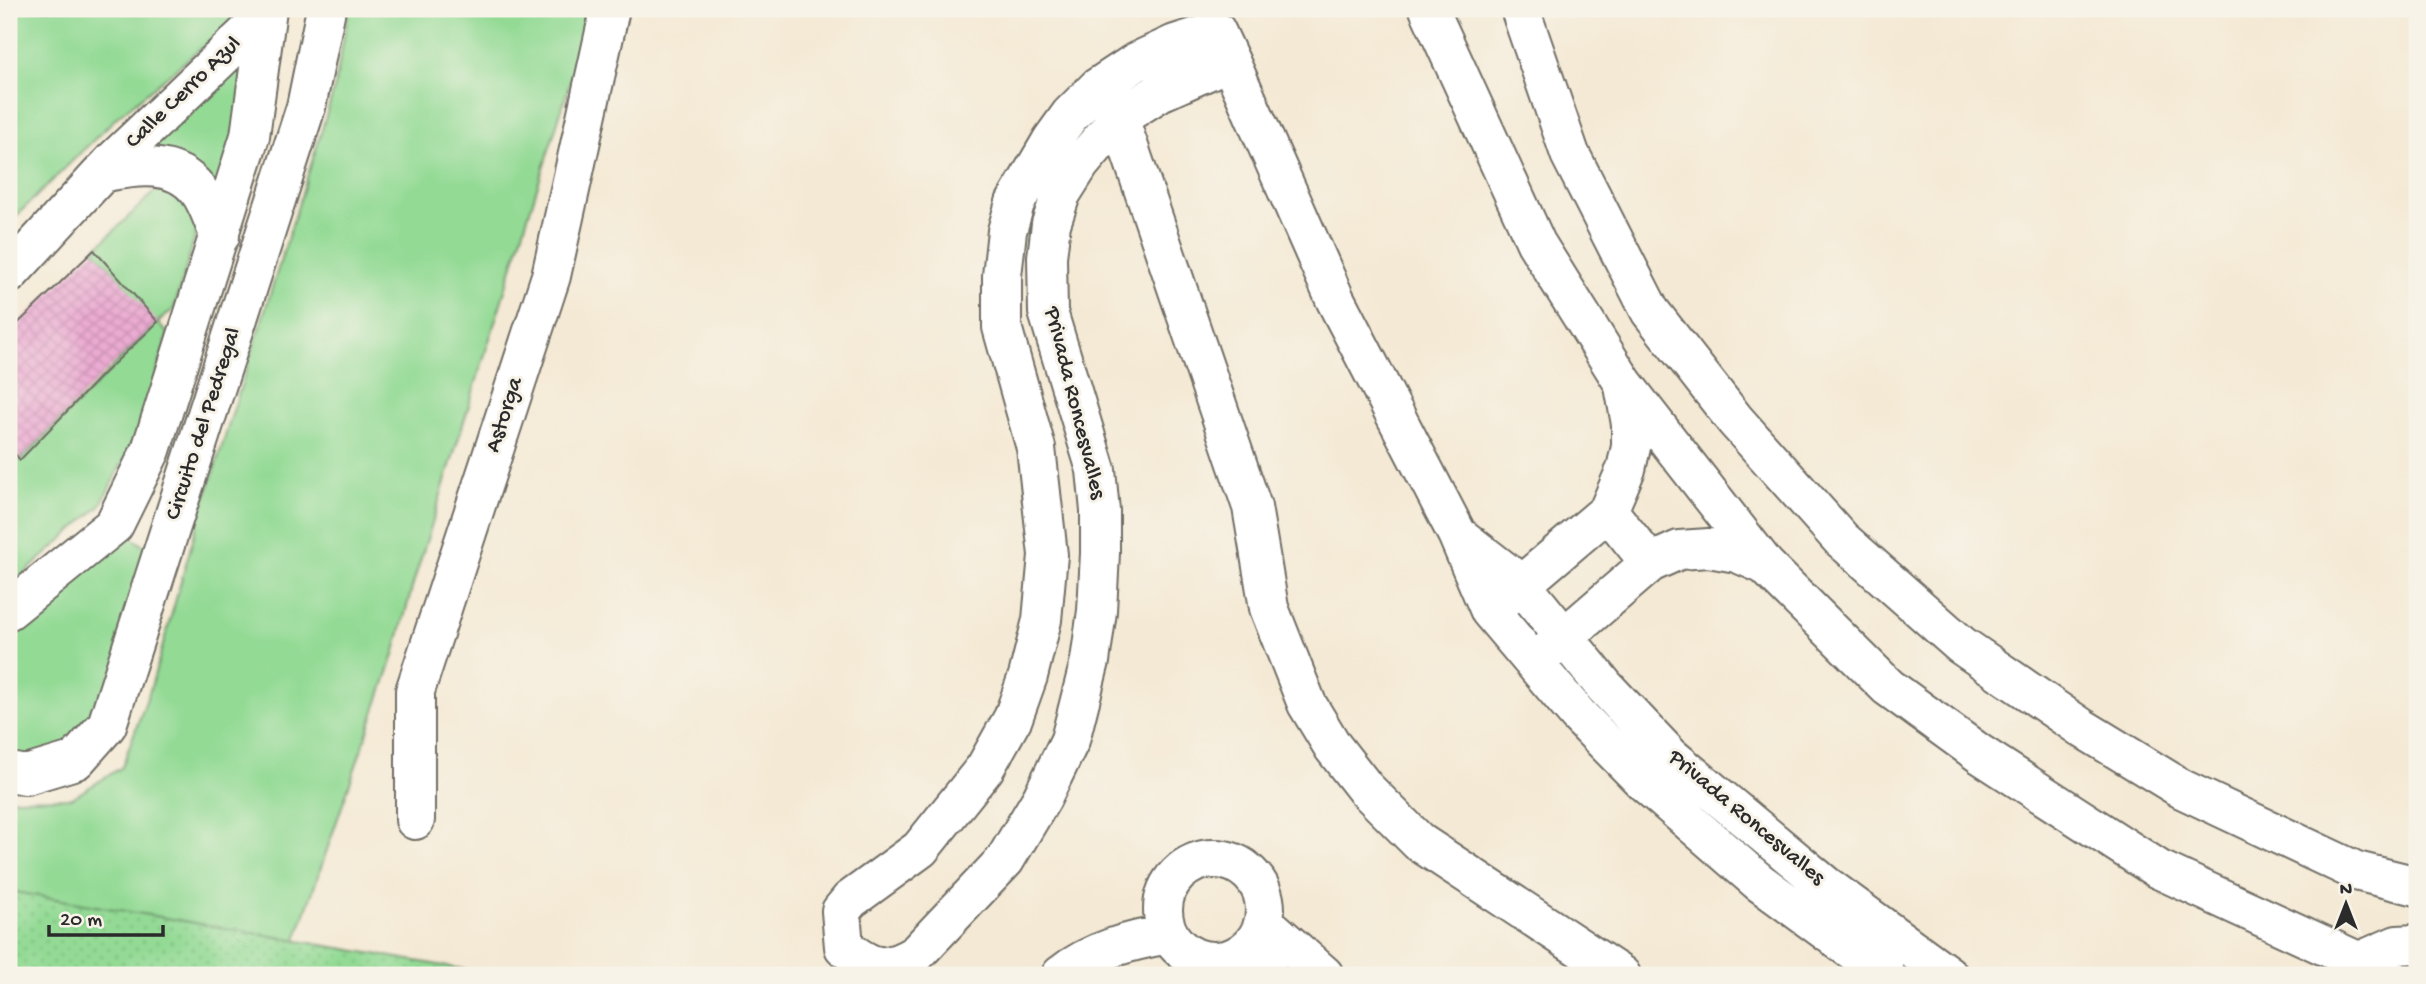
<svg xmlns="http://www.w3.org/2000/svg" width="2426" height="984" font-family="'Gochi Hand',sans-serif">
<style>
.green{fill:#93da94;stroke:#5f8260;stroke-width:2}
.park{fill:url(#park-dots);stroke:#5f8260;stroke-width:2}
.building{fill:url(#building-cross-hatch)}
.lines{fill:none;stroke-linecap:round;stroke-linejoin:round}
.minor-casing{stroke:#716e66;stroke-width:42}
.minor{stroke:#fff;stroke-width:38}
.labels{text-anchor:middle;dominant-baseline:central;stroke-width:6;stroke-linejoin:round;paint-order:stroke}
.street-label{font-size:23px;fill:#2b2b2b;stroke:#f7f3e8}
</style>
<defs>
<pattern id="park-dots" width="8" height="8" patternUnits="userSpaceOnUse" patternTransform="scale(1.75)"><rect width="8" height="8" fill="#93da94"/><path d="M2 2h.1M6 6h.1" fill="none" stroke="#7fbb80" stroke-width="1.8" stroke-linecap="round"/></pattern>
<pattern id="building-cross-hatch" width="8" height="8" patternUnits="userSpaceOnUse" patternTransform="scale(1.75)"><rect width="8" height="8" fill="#ebabd2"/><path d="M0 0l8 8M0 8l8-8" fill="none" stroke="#ca93b4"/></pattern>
</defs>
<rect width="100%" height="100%" fill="#f7f3e8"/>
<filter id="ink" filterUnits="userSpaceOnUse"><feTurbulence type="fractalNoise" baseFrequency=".0143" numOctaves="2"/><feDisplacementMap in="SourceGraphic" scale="14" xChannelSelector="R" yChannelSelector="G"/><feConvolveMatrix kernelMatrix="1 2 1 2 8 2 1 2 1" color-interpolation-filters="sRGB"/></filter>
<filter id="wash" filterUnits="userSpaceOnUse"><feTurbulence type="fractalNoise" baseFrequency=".00686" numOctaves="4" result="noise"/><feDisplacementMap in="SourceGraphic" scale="28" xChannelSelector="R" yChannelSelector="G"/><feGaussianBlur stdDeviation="1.57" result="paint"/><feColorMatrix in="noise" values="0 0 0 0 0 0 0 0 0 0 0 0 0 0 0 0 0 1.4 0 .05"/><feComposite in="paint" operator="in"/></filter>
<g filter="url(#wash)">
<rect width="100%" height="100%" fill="#f4e9d4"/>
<path class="green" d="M9,9H249L117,117L9,223V99L14,93L9,87Z
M349,9H593L413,584L394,655L296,940L9,895V815L12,799L72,798L122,767L151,687L197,525L316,149L335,86Z
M264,18L220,225L204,188L128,167Z
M155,191H177L194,212L198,226L174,309L158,322L168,334L142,425L100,506L9,587V447L21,460L157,323L94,250Z
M114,525L161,558L107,725L9,772V610Z"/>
<path class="park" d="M9,891L497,975H9Z"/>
<g id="blocks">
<path class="building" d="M94,250L158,322L103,374L20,460L9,447V332Z"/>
</g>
</g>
<g filter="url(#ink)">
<use href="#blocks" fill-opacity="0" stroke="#716e66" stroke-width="2"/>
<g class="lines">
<defs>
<path id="minor" d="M1429,9L1536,243L1624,384L1765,565L1888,687L1980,754L2158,869L2388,975
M1520,9L1570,154L1650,311L1735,420L1841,539L1961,645L2082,728L2182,789L2356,871L2417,886
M1230,61L1160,92L1119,118L1080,164L1061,194L1051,224L1047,257L1048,312L1096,470L1100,511V553L1097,611L1090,661L1070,740L1042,798L1005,860L916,954C884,973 872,969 844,947L841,911L850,900L920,849L985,768L1013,718L1028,676L1042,620L1048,555L1036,448L1002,327V276L1007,231L1015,203L1052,140L1070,115L1098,87L1136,62L1175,44L1216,31L1230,61L1335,299L1457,534L1490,611L1578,715L1645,783L1759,882L1886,975
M1119,118L1252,507L1269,608L1307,704L1333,747L1365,788L1419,842L1621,975
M105,172C137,166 175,160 198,190C208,202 213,222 220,236
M9,274L113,161L265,16
M1608,511L1650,563
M1459,536L1521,584L1605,687L1670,756L1825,885L1948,975
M1502,601L1608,511L1626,469L1631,447V424L1624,386
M9,610L114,525L151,450L250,136L267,9
M1547,652L1650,563L1679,550L1709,548L1737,553L1765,565
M9,772L26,775L76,760L107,725L306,107L326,9
M415,820V691L551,276L610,9
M1163 910a51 51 0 1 1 102 0a51 51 0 1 1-102 0Z
M1264,922L1324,975
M1240,954L1268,975
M2358,962L2397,945L2417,944
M1061,975C1092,950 1130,941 1168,934"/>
</defs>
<use href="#minor" class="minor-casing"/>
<use href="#minor" class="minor"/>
</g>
</g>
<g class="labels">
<g class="street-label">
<text transform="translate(184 93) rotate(-44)">Calle Cerro Azul</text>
<text transform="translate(1074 403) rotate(76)">Privada Roncesvalles</text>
<text transform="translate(505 415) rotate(-72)">Astorga</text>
<text transform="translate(204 424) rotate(-72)">Circuito del Pedregal</text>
<text transform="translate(1746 818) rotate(40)">Privada Roncesvalles</text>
</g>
</g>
<rect width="2426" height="984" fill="none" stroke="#f7f3e8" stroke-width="35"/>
<g transform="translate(2346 904)" stroke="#f7f3e8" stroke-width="5" paint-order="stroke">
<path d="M0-5L12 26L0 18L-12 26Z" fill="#2b2b2b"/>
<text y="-10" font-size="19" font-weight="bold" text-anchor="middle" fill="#2b2b2b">N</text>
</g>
<path d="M49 925v10h114v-10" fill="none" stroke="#2b2b2b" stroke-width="3.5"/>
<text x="60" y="925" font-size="21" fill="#2b2b2b" stroke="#f7f3e8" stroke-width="5" paint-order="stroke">20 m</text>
</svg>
